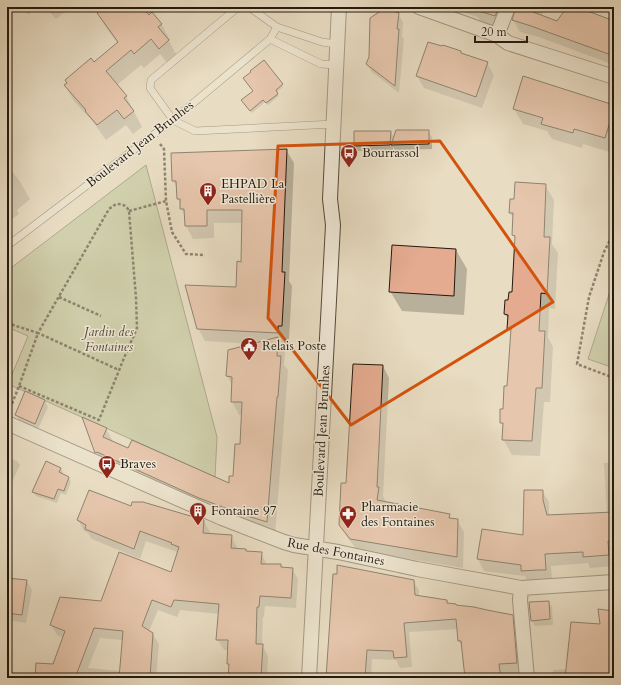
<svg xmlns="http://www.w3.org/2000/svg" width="621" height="685" font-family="Cardo,serif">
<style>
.green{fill:#b6c093;stroke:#6c6c50}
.shadow{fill:#0003;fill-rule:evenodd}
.building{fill:#e4ab90;stroke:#23190d}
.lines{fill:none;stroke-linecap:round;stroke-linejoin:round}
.service-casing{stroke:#544a3a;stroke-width:8}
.minor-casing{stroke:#544a3a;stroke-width:16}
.path{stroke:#23190d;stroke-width:2.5;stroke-dasharray:3 2;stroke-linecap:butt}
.service{stroke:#f0e8d7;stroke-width:7}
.minor{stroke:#f0e8d7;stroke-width:14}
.marked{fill:none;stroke:#d4530c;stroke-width:3;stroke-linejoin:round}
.labels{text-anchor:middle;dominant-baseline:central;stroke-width:3;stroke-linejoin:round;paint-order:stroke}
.street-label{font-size:13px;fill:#23190d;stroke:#f0e8d7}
.poi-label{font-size:13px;fill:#23190d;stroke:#f0e8d7;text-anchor:start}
.park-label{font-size:13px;font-style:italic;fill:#4f4b35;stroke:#f0e8d7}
</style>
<rect width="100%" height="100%" fill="#e8dcc2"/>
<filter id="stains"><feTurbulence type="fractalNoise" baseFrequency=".005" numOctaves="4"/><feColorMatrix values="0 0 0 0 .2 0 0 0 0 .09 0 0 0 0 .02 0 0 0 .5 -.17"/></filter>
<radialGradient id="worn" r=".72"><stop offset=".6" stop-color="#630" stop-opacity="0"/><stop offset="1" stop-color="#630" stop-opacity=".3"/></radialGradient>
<path class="green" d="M146,165L217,437L215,477L8,384L28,336L7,327V271Z
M614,279V368L588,359Z"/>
<path class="shadow" d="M11,7H38L28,15L23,8L16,13Z
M45,7H62L65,12L56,19Z
M106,7H159L152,12L162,25L170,40L169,41L177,56L168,64L160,54L144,68L141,65L117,85L126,96L142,127L133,134L126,125L106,140L93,122L74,101L65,86L118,44L107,29L98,14Z
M452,7H545L542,16L557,22L568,7H574L614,22V65L539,37L520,32L513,20L517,11L513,10L501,30L480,21L478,17L465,13Z
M398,14L403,22L402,36L404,39L399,93L372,72L367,64Z
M462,54L487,63L494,75L482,108L424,88L417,76Z
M282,85L283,87L276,93L279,96L268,105L265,102L252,113L244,103Z
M614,106L613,153L583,144L582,148L552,139L547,131L523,124L514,109Z
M428,131L432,137V149L395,150L393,147V150L358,151L355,145L391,132L394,138Z
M286,150L294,163L289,281L292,286L289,339H286L285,346H282L285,351L284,365L288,370L285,410L275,535L104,466L96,452L106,429L114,443L129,449L230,485L234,477L241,446L242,415H239L232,401V385L227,376L252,344L205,341L198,328L237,288L242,263L243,223H214V238L193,239L186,226V216L181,209V205L178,199V189L173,181Z
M10,169L19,180L30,199L17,210L19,214L7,223V172Z
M545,185L554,200L552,244L558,253L555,309L549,308L548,337L553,347L550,402H544L540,456L512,455L503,439L504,428L501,423L504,410L508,387L512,334L508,329L509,320L505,314L513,293L516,240L513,235L514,219L510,213L511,200H515Z
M7,234L10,239L7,242Z
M456,250L467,269L464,315L402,311L390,291Z
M7,328L10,329L13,335L7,363Z
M383,366L389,378L383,496L385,500L384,503L449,515L451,519L457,520L464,532L463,568L357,550L347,537L340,525L347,484Z
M25,392L45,401L48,407L38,429L19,420L16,415Z
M7,457L17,461L20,465L8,491L7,490Z
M614,462V566L590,568L588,563L551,566L552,581L528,582L525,576L484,571L478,559L483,530L524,536L542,491L549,502V512L550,516L607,513L604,463Z
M61,468L63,473L62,475L69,478L71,482L66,495L61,493L57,503L36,496L33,492Z
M131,508L204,521L210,532V535L231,536L237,547V550L247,552L261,553L267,565H280L282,568L292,569L298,579L296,608L265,606L264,617H263L262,645L268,656L267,678H229L230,667L228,664V650H224L217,639L219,614L180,610L177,617L158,610L149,631L152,633L159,644L156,678H36L54,665L64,638L57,635L51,625L102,602L172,573L178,554L177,552L146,541L140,559L92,539L88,533L84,531L78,520ZM100,638L123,640L121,671L88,668Z
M7,579L27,581L32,590L26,623L7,620Z
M413,581L419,590V597L447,600L449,604L456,606L512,615L518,625L522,672L512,673V678H466L463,648L459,641L458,629L409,632L412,667L400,668L396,660L372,659L371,678H328Z
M548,602L552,607L553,625L535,626L532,621Z
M614,666V678H554L553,670Z"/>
<path class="building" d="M105,7H142L149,15L152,12L162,24L158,27L169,40L159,49L151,39L134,54L131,50L106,71L127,96L124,98L134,111L124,119L117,110L97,125L85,111L86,110L64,85L67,83L65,80L91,58L94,62L118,42L97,13Z
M480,7H499L495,16L479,11Z
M516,7H535L533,12L557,21L567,7H577L614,21V56L531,26L512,20Z
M385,8L399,13L397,29H399L395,86L366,64L369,57L370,18Z
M428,42L442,46L443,45L461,51V53L488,62L476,97L416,76Z
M264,60L283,84L276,90L278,94L266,103L263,100L250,111L241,100L253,91L243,78L251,72L250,71Z
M523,76L614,105V109L605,138L574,129L573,133L541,124L543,118L513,109Z
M396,130H429V144L391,145Z
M354,131H391L390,145L354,146Z
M287,149L282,272H285L282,326H278V333L197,329L185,285L236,287L237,261L241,262L242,210H207V226H185L184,209H180V199H177L176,181H172L171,153Z
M515,182L546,184L544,237H550L547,294L541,293L539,331H545L542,388H536L532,441L502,440L503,423H500V409H503L504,386H507L511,329H507L508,315L504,314L505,300H508L509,292H512L515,236L512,235L513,213H509L510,199H514Z
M392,245L456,249L454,296L389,292Z
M278,337L277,356H281L278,397H277L267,522L238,513L199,498L97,452L96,453H95L82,417L107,428L103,437L128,448L132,440L229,483V476H233L235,444H240L242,402H231L232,377L226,376L228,350Z
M353,364L383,365L377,487H379L377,500L450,514L449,518L458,519L457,557L350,539L339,525L341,483H346Z
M25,391L45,400L35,424L15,415Z
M46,461L61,468L59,472L69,477L64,491L58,489L54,499L32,492Z
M89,490L131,506L132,502H143L204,520L203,533L232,535L231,548L246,549V551L262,552L261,564H281V567L293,568L291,598L260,596L259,607H257L256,644H263L261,678H228L229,664H227L228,640H216L219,604L174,600L171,607L152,600L142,626L153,633L150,678H119L123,631L94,628L75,678H35L36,663L53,664L65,631L50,625L60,597L101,601L119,552L171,572L179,547L171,544L172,543L140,531L134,549L85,529L86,525L77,520Z
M524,490H543V500L547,515L614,512V540L608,541L609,555L583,557V552L545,554L546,570H539L521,571V565L477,559L482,529L523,535Z
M337,565L414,580L415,595L447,600V603L456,604V605L474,607L487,610L513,615L517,663L499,664L501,678H465L461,641H458L456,619L404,623L407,657L394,658L393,651L367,650L365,678H326L333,574H337Z
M7,578L27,580L22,615L7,613Z
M549,601L550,619L531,621L529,602Z
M598,609L614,611V678H565L571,622L600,624Z"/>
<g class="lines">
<defs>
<path id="service" d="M238,7L151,80L150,88L173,120L195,131L334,124
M277,27L322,42L336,44
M270,39L321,64L336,65
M7,246L173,120L270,39L277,27L249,7"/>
<path id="minor" d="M419,7L497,35L508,43L614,77
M497,35L508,7
M7,423L222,518L284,542L294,545L338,552L417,569L521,588L614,582
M521,588L520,600L527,678
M309,678L333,225L330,199L339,7"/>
</defs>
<use href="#service" class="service-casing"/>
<use href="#minor" class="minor-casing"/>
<path class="path" d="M160,144L164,149L166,201L172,232L186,254L205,255
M129,211L166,201
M614,232L604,252L589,297L577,364L614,378
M59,297L101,316
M7,323L38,333L19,386L10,409
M19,386L99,420L124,358L137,328L136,298L129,211C126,205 123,204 116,204L109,209L38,333L119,370"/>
<use href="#service" class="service"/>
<use href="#minor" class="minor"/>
</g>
<path d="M0 0H621V685H0ZM440,141L553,302L351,425L268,318L278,146Z" fill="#e8dcc2" fill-opacity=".55" fill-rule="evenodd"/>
<path class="marked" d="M440,141L553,302L351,425L268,318L278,146Z"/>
<defs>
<symbol id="bus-pin" viewBox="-11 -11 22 30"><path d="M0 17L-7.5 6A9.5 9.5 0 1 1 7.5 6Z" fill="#8f2418" stroke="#f0e8d7"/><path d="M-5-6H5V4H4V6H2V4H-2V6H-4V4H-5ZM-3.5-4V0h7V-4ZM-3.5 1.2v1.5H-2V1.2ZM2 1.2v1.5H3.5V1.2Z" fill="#fff"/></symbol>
<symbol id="building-pin" viewBox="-11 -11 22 30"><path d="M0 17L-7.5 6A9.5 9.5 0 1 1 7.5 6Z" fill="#8f2418" stroke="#f0e8d7"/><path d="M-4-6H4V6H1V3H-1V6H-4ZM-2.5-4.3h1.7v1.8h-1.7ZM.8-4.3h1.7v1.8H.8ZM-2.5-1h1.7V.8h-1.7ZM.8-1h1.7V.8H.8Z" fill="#fff"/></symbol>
<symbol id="civic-pin" viewBox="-11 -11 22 30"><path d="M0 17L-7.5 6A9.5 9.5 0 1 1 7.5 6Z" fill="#8f2418" stroke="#f0e8d7"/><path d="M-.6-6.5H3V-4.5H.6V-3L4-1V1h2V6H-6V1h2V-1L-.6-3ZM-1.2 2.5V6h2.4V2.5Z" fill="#fff"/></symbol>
<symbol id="pharmacy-pin" viewBox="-11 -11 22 30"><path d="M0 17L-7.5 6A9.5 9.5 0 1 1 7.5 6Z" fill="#8f2418" stroke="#f0e8d7"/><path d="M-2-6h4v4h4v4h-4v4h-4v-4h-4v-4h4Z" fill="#fff"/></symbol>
</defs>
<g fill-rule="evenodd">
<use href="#bus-pin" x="339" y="143" width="20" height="27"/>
<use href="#building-pin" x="198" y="181" width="20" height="27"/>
<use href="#civic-pin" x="239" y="336" width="20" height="27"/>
<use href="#bus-pin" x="97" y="454" width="20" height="27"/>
<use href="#building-pin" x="188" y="501" width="20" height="27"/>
<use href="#pharmacy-pin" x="338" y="504" width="20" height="27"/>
</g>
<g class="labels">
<g class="street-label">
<text transform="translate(140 144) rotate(-38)">Boulevard Jean Brunhes</text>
<text transform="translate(322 431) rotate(-87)">Boulevard Jean Brunhes</text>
<text transform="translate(336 552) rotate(11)">Rue des Fontaines</text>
</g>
<g class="poi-label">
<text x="362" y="153">Bourrassol</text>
<text x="221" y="184">EHPAD La<tspan x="221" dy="15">Pastellière</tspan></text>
<text x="262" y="346">Relais Poste</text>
<text x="120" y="464">Braves</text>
<text x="361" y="507">Pharmacie<tspan x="361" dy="15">des Fontaines</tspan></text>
<text x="211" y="511">Fontaine 97</text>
</g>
<g class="park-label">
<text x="109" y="332">Jardin des<tspan x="109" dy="15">Fontaines</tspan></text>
</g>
</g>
<rect width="621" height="685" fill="none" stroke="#e8dcc2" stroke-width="24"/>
<rect x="8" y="8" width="605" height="669" fill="none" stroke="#23190d" stroke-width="2"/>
<rect x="12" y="12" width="597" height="661" fill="none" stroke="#23190d"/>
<path d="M475 36v6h52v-6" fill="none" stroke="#23190d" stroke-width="2"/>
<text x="481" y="36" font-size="12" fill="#23190d" stroke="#f0e8d7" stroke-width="3" paint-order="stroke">20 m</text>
<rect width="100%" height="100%" filter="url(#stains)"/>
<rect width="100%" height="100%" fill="url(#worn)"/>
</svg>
